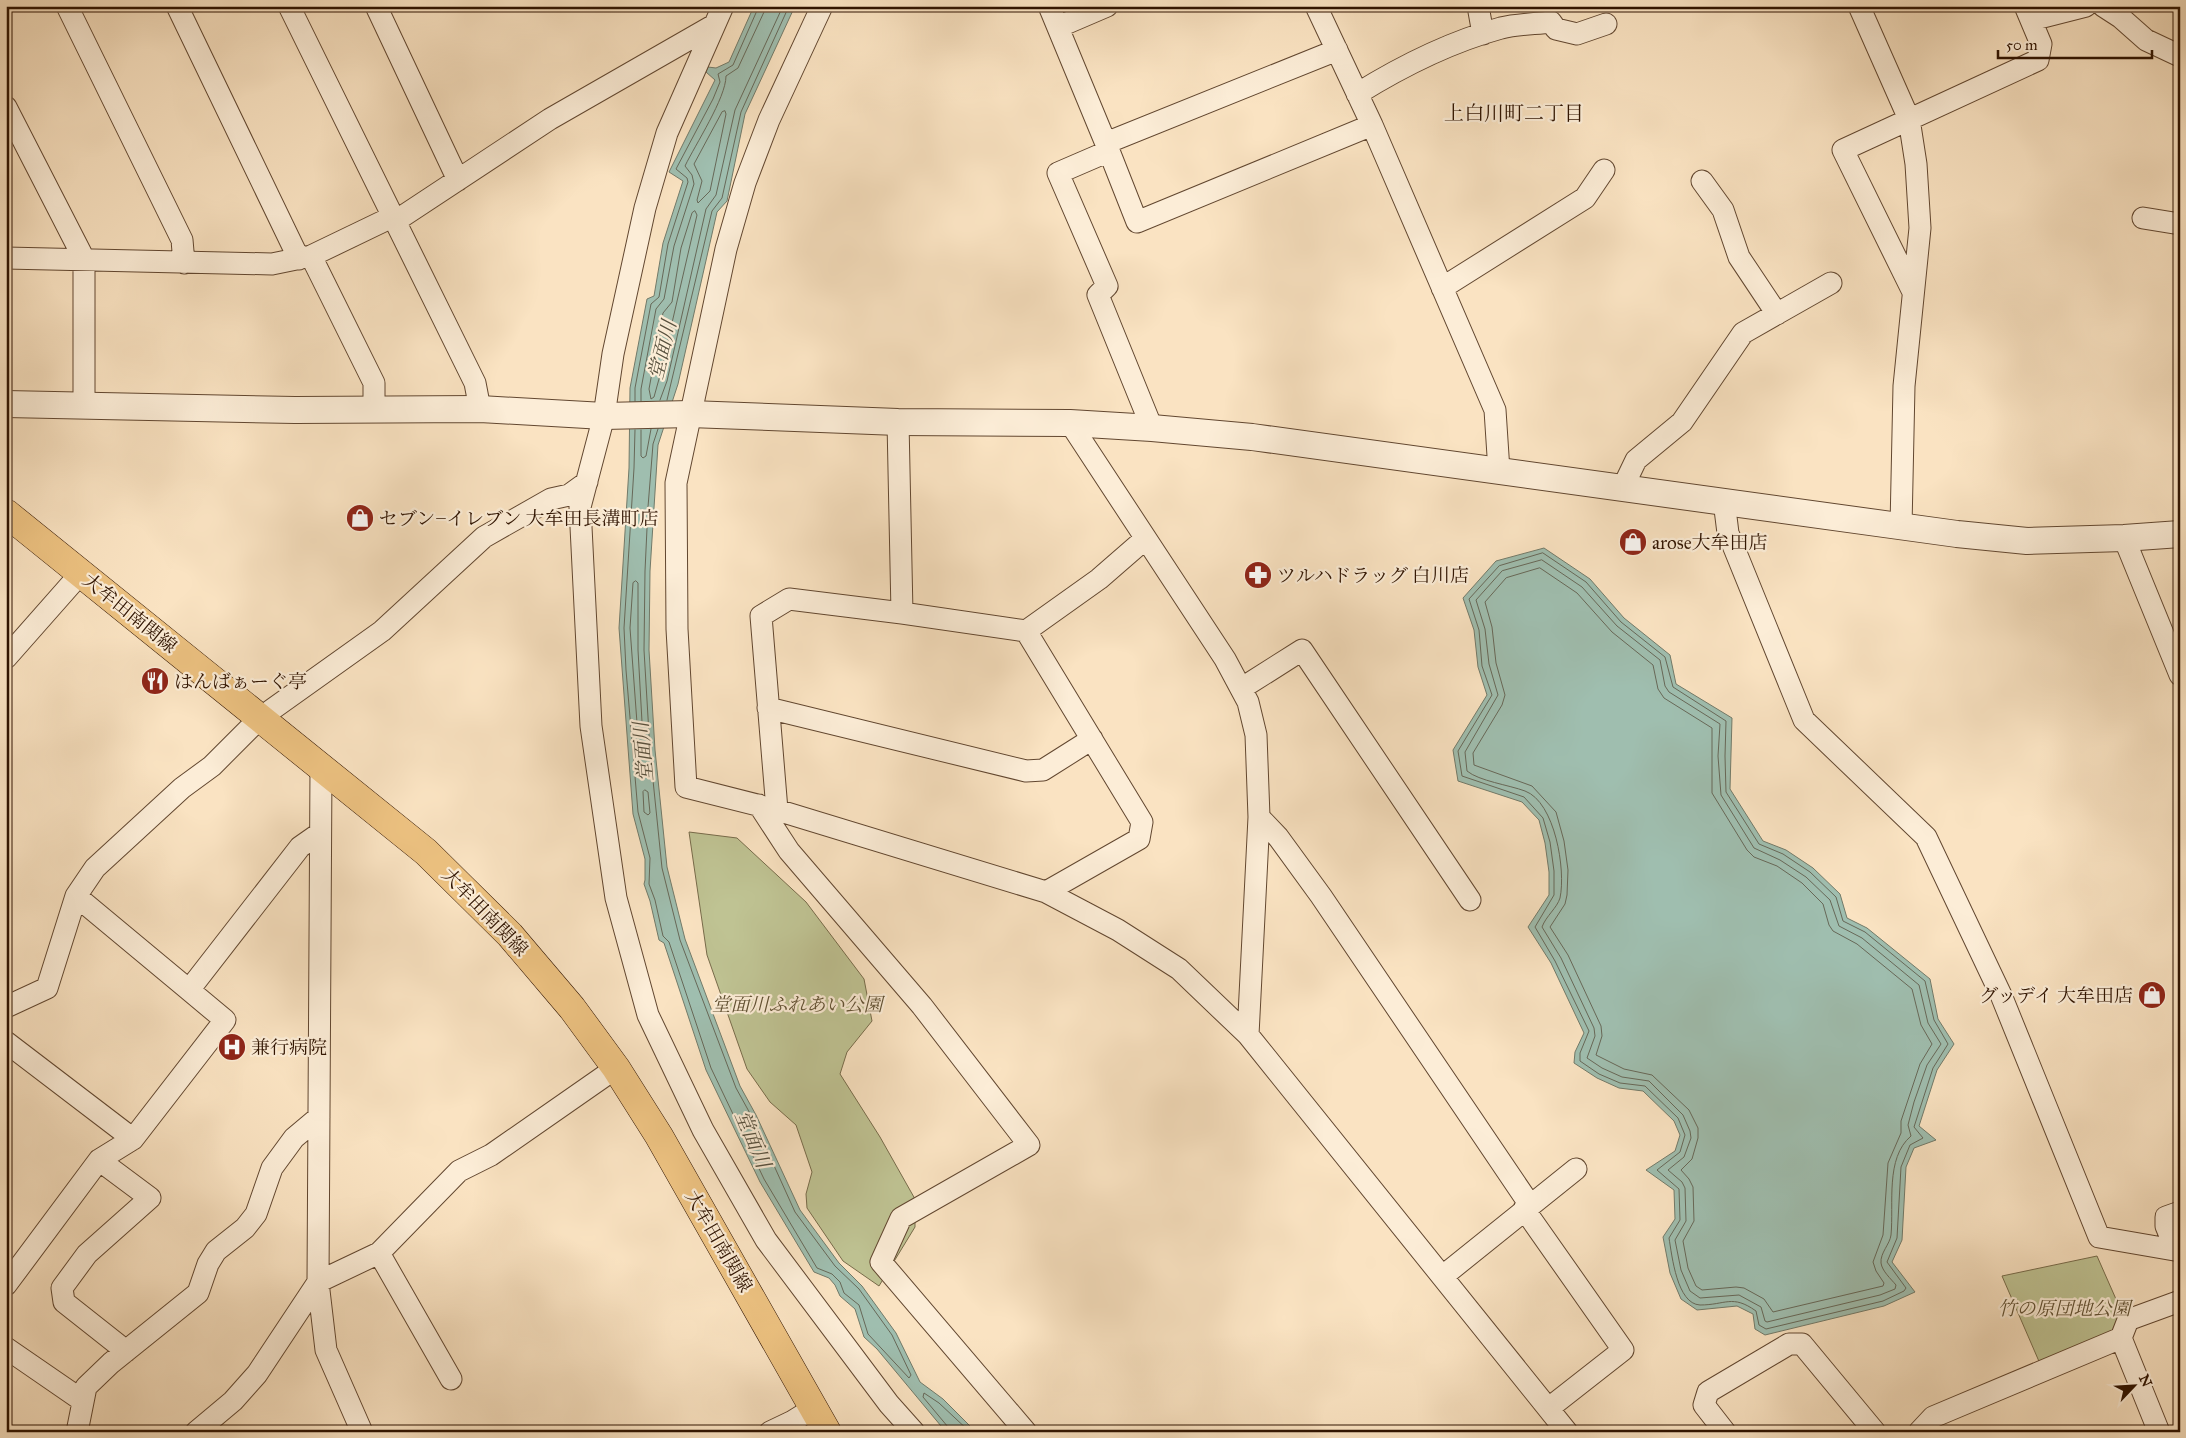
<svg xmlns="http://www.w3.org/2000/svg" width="2186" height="1438" font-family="'IM FELL Great Primer','Noto Serif JP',serif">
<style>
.green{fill:#bfc393;stroke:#776b4a}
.water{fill:#9fbeaf;stroke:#727a69}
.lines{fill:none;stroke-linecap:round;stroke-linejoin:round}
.shore{stroke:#676858;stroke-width:1}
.minor-casing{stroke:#624730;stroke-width:23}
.tertiary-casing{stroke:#624730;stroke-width:28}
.primary-casing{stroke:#2f1300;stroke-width:29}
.minor{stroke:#fcedd7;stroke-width:21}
.tertiary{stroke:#fcedd7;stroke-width:26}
.primary{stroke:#edc281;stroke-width:28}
.labels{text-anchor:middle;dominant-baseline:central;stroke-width:4.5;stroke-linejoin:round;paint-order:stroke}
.poi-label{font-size:19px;fill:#2f1300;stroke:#fcedd7;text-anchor:start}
.street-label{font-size:19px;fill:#2f1300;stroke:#fcedd7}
.park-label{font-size:19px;font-style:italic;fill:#615133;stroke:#fcedd7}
.neighbourhood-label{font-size:20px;fill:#2f1300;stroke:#fcedd7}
.water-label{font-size:20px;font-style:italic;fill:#564f3d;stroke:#fcedd7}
</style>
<rect width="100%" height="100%" fill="#fae3c2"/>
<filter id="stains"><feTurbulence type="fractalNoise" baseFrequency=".004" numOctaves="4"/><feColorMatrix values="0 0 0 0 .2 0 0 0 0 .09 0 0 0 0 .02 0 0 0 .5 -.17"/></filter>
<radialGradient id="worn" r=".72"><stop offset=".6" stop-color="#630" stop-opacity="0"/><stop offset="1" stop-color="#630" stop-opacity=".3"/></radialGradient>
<path class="green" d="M689,832L737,838L806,902L864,979L872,1021L847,1052L840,1074L880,1137L915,1199V1227L879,1286L843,1261L807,1208L806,1194L812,1172L796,1125L770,1102L747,1069L707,955Z
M2097,1256L2123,1315L2115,1334L2041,1366L2002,1276Z"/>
<path class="water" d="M754,6H795L745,114L727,201L717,212L678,384L658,445L650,571L649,650L655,750L667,867L685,939L740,1086L756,1115L800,1210L839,1263L862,1286L896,1333L920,1382L943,1399L976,1432H946L877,1349L864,1337L855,1309L840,1296L835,1285L829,1278L814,1272L760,1182L706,1070L664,943L659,940L650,901L644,884L645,880V859L633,814L619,628L629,468L630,388L647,299L654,296L663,243L683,181L669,172L715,80L706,72L708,67L716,68L729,62Z
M1544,548L1590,579L1624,618L1670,655L1676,684L1732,718L1730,789L1763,841L1786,850L1813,868L1840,894L1847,918L1867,928L1930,979L1938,1019L1954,1044L1937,1070L1919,1126L1936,1140L1914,1148L1906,1167L1902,1240L1892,1262L1915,1292L1884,1306L1765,1335L1755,1329L1753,1314L1737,1306L1697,1310L1681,1299L1670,1273L1663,1237L1675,1219L1674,1190L1646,1170L1675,1151L1680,1135L1674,1121L1643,1091L1619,1088L1597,1078L1574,1063L1575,1052L1584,1033L1551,963L1528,927L1549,895V872L1545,843L1539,820L1522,802L1458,781L1453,750L1487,695L1478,667L1474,630L1463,598L1496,561Z"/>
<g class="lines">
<path class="shore" d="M725,111L726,114L710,191L698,203L697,200L702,181L694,164L722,112Z
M695,211L697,215L659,379L654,397L651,399L649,389L663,313L672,302L681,248L692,213Z
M660,400L667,381L706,209L716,195L735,110L783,6
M667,400L712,211L722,198L741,112L789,6
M635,401V388L651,304L659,297L668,244L688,182L687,178L676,169L713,99L720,82L718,74L733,65L759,6
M641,401V389L656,309L664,299L674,246L694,184L692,175L685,166C695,145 726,98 726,76L738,68L764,12L765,6
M635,430L634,468L624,628L626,670L638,812L650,858L649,884L655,900L663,936L669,942L711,1068L764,1179L817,1268L832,1274L840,1282L844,1293L859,1305L868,1334L909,1378L911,1375L892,1335L859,1289L835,1266L795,1212L752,1117L736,1088L680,940L662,868L650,751L644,650L645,571L648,507L653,444L658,429
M641,430V456L643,458L646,456L651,429
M1543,553L1586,582L1621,622L1665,657L1673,687L1726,721L1725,756L1726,792L1759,844L1783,854L1810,872L1836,897L1843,921L1865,932L1925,981L1934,1020L1948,1044L1933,1068L1914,1127L1923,1138L1910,1145L1901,1167L1897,1238L1887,1262L1906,1288L1904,1291L1883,1301L1766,1329L1759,1325L1756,1311C1732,1294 1726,1305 1700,1305C1677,1304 1672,1256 1669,1238L1680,1220L1679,1189L1657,1170L1680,1152L1685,1135L1678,1118L1645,1086L1620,1083L1599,1074L1580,1061V1053L1589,1031L1555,961L1535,927L1554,895V871L1550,842L1543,818L1524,797L1462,776L1458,751L1492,695L1482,666L1479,630L1469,599L1499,566Z
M1542,560L1582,587L1617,626L1660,660L1665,686L1669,692L1720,724L1718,756L1721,795L1754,848L1780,860L1806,877L1830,900L1839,926L1862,938L1919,985L1928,1023L1941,1044L1927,1065L1914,1102L1908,1125L1911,1136C1885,1158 1894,1204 1891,1235C1890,1244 1880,1253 1881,1263C1882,1271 1891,1279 1896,1285L1895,1289L1880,1295L1767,1322L1765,1321L1761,1307L1739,1295L1700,1298L1690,1291L1681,1270L1675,1240L1686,1221L1685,1188L1682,1182L1668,1170L1684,1157L1691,1138L1690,1131L1683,1115L1649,1081L1622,1077L1602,1068L1587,1058L1595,1036L1594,1028L1561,958L1542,927C1546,916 1557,908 1560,898C1566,870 1555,802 1525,791C1509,785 1479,781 1467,771L1465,752L1498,695L1489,664L1485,629L1476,600L1502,571Z
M1540,568L1577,593L1612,632L1653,665L1658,689L1664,698L1712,728V793L1747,850L1754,857L1777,866L1802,883L1823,904L1829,925L1833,931L1857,944L1912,989L1921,1025L1932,1044L1920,1064L1901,1121V1133L1888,1163L1883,1235L1873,1262L1876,1271L1884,1283L1883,1286L1773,1312L1764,1299L1744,1288L1736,1287L1702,1290L1696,1286L1688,1268L1683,1241L1694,1221L1693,1187L1689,1179L1681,1170L1692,1159L1698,1138V1128L1689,1110L1652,1075L1624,1069L1596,1055L1602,1036L1601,1026L1568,955L1550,927L1565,904L1567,895L1568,870L1564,841L1556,812L1532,786L1474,765L1473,753L1502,705L1505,695L1496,663L1492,627L1485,602L1506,578Z
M636,581L638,583V650L642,722L640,725L637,723L630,628L633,583Z
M645,790L648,792L650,813L648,815L644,812L643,792Z
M949,1432L948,1427L923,1397L924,1393L939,1403L970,1432"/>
<defs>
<path id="minor" d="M67,6L182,240L184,263
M177,6L299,259
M289,6L475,383L480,409
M376,6L458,180
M723,6L667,133L645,208L613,354L604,416L580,507L591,726L616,898L648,1015L703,1130L766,1240L889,1404L914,1432
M822,6L769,120L745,183L726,249L676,483L677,629L686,787L777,810L1046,892L1118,930L1179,969L1248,1035L1567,1432
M1049,6L1109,151L1137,222L1372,125
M1316,6L1372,125L1495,410L1499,471
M1478,6L1483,34
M1859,6L1909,119L1916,164L1920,228L1904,386L1901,527
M2103,6L2120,17L2146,40L2180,56
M2031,20L2086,6
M1058,27L1107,6
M1357,94C1402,66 1450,42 1501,28C1517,24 1535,24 1551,22L1556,29L1577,34L1606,24
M6,107L84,259V406
M1106,143L1337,50
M1109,151L1058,173L1107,286L1098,295L1152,428
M1702,181L1723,210L1739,257L1777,314
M2143,218L2180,224
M394,222L550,119L714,25
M311,256L374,383V410
M6,258L272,264L311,256L392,217
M1442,288L1585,198L1604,170
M1913,292L1843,150L2038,60L2041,44L2025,6
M898,422L902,613
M1070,423L1225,659L1248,702L1256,735L1259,817L1248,1035
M1623,487L1636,460L1682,422L1743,333L1831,283
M1724,501L1728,533L1804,720L1926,837L2001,995L2099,1237L2180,1251
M2124,538L2180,675
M1026,631L1142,822L1139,839L1046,892
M6,658L81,573
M1242,688L1302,650L1470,900
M768,708L1026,771L1043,770L1092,739
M321,768L318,1282L326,1350L362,1432
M759,805L789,851L922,1006L1029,1145L901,1218L881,1262L1026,1432
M777,810L761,616L789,599L902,613L1026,631L1099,579L1145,539
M1259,817L1278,837L1321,896L1530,1205
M76,896L189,990
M6,1007L47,988L76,896L95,868L182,788L212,766L260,718L382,631L484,537L551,499L569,495L587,482
M6,1042L133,1139
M99,1160L150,1198L87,1254L62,1288L64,1302L126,1351
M1524,1209L1623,1350L1549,1408
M2176,1250L2166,1226V1217L2180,1212
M379,1253L451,1379
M1443,1276L1576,1169
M6,1285L99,1160L133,1139L225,1020L189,990L300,847L320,833
M6,1348L83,1401
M77,1432L86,1387L111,1363L198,1293L208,1264L216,1251L245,1228L256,1214L272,1168L294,1138L319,1117
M196,1432L233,1401L257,1374L318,1282L379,1253L459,1171L491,1155L616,1068
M770,1432L793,1421
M793,1432V1421L814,1408
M1725,1432L1704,1405L1708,1392L1789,1344H1802L1875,1432
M1919,1432L1933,1417L2121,1338
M2159,1432L2121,1338L2128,1320L2180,1301"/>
<path id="tertiary" d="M6,404L295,410L480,409L604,416L690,414L898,422L1070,423L1152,428L1252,437L1957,534L2027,541L2124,538L2180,534"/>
<path id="primary" d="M6,513L426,852L510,935L572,1008L616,1068L659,1136L827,1432"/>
</defs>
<use href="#minor" class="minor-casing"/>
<use href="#tertiary" class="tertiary-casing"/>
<use href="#primary" class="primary-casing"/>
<use href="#minor" class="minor"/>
<use href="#tertiary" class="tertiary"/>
<use href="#primary" class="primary"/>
</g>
<defs>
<symbol id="shop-disc" viewBox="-11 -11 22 22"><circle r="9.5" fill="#8f2418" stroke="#fcedd7"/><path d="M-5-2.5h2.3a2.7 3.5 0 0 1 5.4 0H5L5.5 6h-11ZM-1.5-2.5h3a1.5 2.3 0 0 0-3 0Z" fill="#fff"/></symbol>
<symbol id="pharmacy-disc" viewBox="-11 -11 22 22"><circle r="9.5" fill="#8f2418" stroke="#fcedd7"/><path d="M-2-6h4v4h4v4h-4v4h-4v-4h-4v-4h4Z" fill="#fff"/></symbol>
<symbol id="restaurant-disc" viewBox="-11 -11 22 22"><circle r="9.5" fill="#8f2418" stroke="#fcedd7"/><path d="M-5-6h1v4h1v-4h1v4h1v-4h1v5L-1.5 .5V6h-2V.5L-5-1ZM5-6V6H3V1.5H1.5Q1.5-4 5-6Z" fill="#fff"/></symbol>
<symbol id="hospital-disc" viewBox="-11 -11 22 22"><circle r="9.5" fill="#8f2418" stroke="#fcedd7"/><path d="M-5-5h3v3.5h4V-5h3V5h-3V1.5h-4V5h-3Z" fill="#fff"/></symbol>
</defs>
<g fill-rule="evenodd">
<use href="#shop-disc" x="344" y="502" width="32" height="32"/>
<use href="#shop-disc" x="1617" y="526" width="32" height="32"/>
<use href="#pharmacy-disc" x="1242" y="559" width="32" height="32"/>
<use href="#restaurant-disc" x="139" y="665" width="32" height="32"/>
<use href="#shop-disc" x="2136" y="979" width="32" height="32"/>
<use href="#hospital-disc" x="216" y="1031" width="32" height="32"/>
</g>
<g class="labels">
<g class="poi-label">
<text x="379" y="518">セブン−イレブン 大牟田長溝町店</text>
<text x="1652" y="542">arose大牟田店</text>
<text x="1277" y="575">ツルハドラッグ 白川店</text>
<text x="174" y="681">はんばぁーぐ亭</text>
<text x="2133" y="995" text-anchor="end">グッデイ 大牟田店</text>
<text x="251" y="1047">兼行病院</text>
</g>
<g class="street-label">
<text transform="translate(130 613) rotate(39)">大牟田南関線</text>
<text transform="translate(485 912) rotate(46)">大牟田南関線</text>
<text transform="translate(719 1241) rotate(60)">大牟田南関線</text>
</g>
<g class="park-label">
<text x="797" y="1004">堂面川ふれあい公園</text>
<text x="2064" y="1308">竹の原団地公園</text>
</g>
<g class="neighbourhood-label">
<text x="1514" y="113">上白川町二丁目</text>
</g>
<g class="water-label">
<text transform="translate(662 350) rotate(-76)">堂面川</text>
<text transform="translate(643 752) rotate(-95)">堂面川</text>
<text transform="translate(753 1139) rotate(67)">堂面川</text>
</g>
</g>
<rect width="2186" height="1438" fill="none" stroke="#fae3c2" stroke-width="25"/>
<rect x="8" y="8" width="2171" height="1423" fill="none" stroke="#2f1300" stroke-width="2.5"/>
<rect x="12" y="12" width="2161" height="1413" fill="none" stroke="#2f1300"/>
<g transform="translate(2134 1386) rotate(65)" stroke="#fcedd7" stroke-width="4" paint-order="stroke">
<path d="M0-4L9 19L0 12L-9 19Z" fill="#2f1300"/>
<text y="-8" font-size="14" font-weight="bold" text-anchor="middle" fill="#2f1300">N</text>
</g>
<path d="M1998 50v8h154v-8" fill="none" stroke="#2f1300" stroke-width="2.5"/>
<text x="2006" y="50" font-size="15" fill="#2f1300" stroke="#fcedd7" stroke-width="4" paint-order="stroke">50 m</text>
<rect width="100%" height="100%" filter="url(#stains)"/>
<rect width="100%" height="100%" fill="url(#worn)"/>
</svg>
